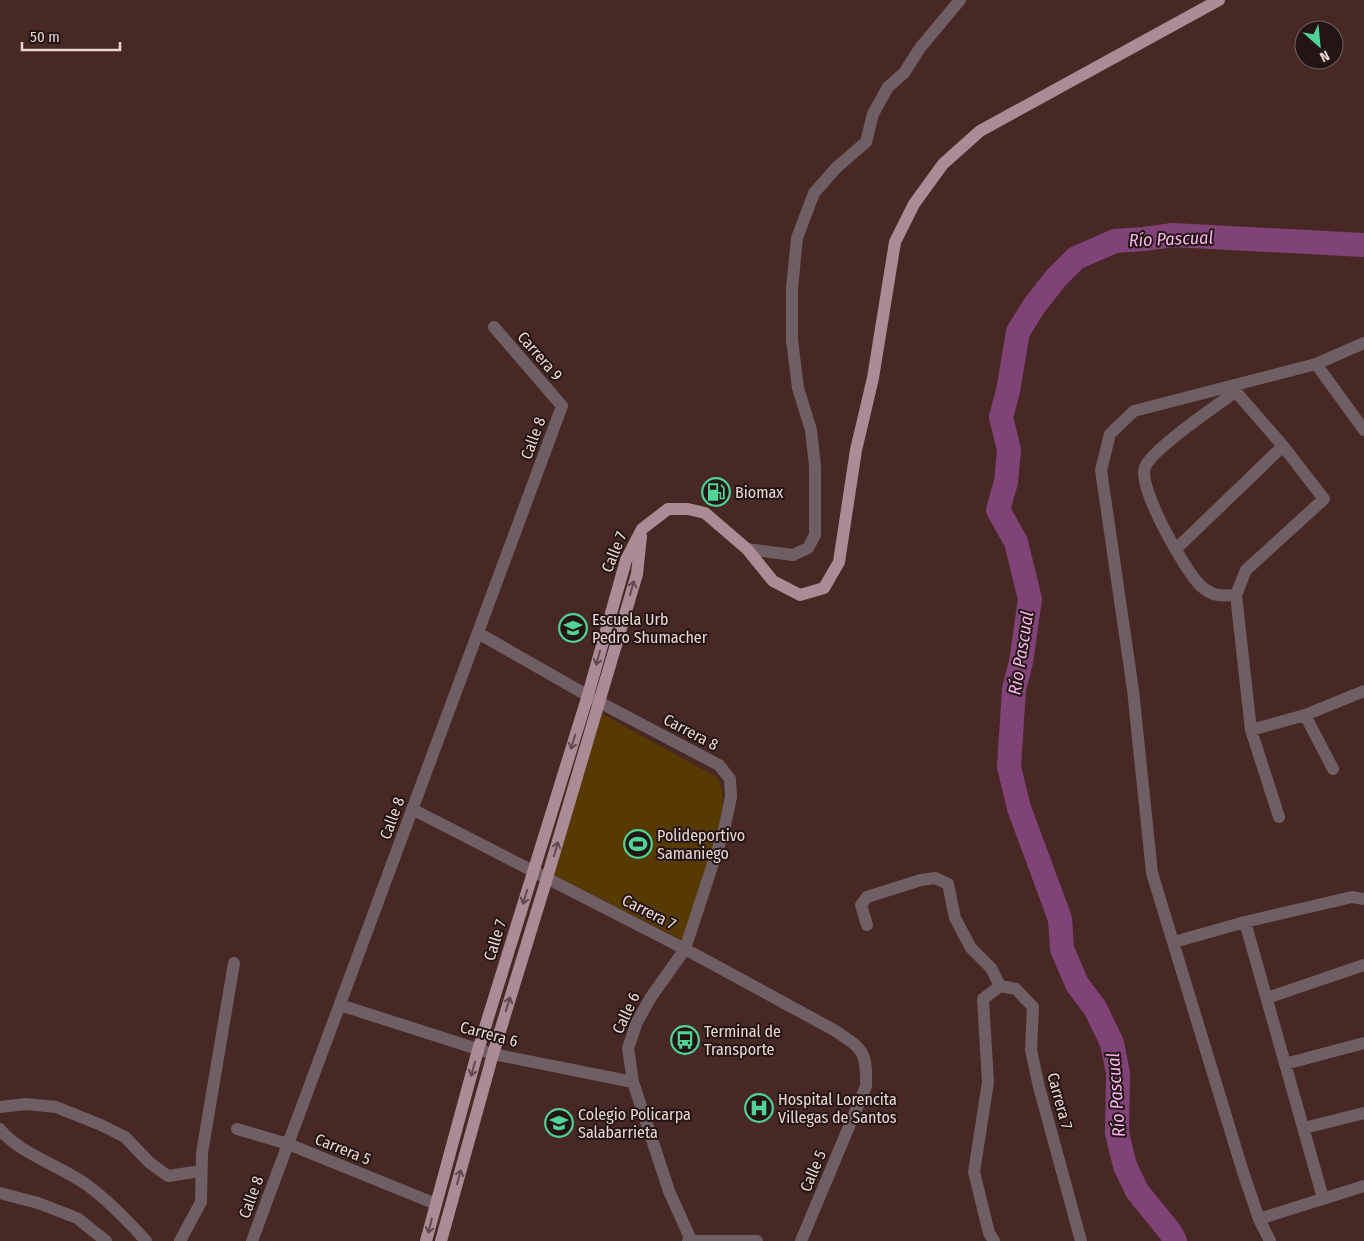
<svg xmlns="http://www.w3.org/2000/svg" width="1364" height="1241" font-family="'Fira Sans Condensed',sans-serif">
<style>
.green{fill:#563a00}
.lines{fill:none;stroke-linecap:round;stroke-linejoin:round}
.river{stroke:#804378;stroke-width:24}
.minor{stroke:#6f5f64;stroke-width:12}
.major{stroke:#ab8b95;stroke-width:12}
.oneway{stroke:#604a4e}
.labels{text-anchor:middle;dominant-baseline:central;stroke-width:4;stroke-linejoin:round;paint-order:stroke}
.street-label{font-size:16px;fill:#ebd6d3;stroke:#231514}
.poi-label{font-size:16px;fill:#ebd6d3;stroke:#231514;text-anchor:start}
.water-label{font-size:18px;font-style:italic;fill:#fab4f0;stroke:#231514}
</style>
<rect width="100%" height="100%" fill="#472825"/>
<path class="green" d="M602,714L718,778C723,790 723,800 723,813L684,941L554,875Z"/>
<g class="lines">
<path class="river" d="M1175,1241L1171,1233L1137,1191L1125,1166L1117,1133L1118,1073L1112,1043L1095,1008L1077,984L1062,949L1060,919L1019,808L1009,767L1014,689L1021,662L1030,599L1016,542L998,510L1006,482L1009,450L1001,417L1008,391L1018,332L1034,306L1056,278L1076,258L1115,241L1144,239L1173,235L1364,245"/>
<path class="minor" d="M1316,364L1364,430
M1231,386L1283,446L1324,499L1246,570L1236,595L1251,730L1279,817
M1236,391C1217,406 1153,448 1145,467C1137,487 1185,571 1201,586C1213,597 1222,596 1236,595
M747,549L793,555L808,548L815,535V466L811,430L798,388L792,340V288L797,238L814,193L836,168L866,142L873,114L888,87L904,73L920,48L960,0
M1176,549L1283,446
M478,633L599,702L719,765L730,779L731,797L724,830L685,949L651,997L637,1022L628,1048L633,1082L669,1191L691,1240
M1305,715L1333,769
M1251,730L1305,715L1364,691
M412,809L685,949L834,1030C863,1049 867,1051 866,1086L801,1241
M1245,922L1323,1198
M867,925L861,905L867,897L921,880L935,878L948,884L955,918L971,948L991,968L1000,986
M1174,942L1245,922L1352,897L1364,899
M1000,986L1016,989L1033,1007L1031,1050L1039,1087L1081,1241
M1267,998L1364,965
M340,1005L493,1054L633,1082
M1285,1064L1364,1043
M0,1107L26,1104L56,1107L101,1125L125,1137L150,1163L168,1176L201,1171
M1304,1128L1364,1113
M0,1129C18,1153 63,1167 87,1185C109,1201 128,1221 146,1241
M237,1129L288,1144L436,1204
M0,1193L38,1203L77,1218L106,1241
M1259,1219L1364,1186
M180,1241L201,1202L202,1153L234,963
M252,1241L562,406L494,327
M688,1241H757
M994,1241L989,1233L974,1172L988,1082L983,999L1000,986
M1270,1241L1259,1219L1243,1172L1152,873L1133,690L1101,470L1110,434L1134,411L1316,364L1364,343"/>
<path class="major" d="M426,1241L478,1050L588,695L626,560L642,529L668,509H688L705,513L747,549L773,581L800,595L824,588L839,562L856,450L873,378L895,242L914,204L943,164L980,131L1219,0
M441,1241L493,1054L547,878L637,574L641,536"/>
</g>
<defs><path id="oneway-shaft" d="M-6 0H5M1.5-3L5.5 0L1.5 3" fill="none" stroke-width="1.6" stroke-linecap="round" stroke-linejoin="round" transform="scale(1.25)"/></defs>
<g class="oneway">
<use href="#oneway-shaft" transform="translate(632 588) rotate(-74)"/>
<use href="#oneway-shaft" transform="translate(598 658) rotate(106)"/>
<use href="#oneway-shaft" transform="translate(573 742) rotate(107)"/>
<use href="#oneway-shaft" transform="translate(556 849) rotate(-74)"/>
<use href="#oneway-shaft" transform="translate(525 897) rotate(107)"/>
<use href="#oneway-shaft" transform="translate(508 1004) rotate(-73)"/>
<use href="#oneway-shaft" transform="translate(473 1069) rotate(106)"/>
<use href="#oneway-shaft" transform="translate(459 1177) rotate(-75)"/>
<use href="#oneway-shaft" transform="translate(430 1226) rotate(104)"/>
</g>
<defs>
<symbol id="fuel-ring" viewBox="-11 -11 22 22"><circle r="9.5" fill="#231514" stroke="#51d398" stroke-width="1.5"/><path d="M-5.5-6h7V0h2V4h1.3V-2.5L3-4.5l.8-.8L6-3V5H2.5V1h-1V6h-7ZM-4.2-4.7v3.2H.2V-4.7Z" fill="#51d398"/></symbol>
<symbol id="school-ring" viewBox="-11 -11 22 22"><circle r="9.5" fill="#231514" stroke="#51d398" stroke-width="1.5"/><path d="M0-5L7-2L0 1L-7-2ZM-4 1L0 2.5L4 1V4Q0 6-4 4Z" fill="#51d398"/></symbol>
<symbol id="stadium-ring" viewBox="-11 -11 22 22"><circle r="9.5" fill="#231514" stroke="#51d398" stroke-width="1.5"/><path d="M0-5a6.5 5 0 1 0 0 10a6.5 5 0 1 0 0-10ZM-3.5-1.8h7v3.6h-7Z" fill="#51d398"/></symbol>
<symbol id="bus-ring" viewBox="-11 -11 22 22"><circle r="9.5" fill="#231514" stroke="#51d398" stroke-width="1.5"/><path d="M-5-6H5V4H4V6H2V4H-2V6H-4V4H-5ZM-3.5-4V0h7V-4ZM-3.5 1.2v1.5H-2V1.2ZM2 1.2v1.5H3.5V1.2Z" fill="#51d398"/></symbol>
<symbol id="hospital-ring" viewBox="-11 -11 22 22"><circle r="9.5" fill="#231514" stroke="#51d398" stroke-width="1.5"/><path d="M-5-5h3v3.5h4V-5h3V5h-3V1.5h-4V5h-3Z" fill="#51d398"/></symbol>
</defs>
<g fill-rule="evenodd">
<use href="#fuel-ring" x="700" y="476" width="32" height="32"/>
<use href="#school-ring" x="557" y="612" width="32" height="32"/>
<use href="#stadium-ring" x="622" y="828" width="32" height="32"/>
<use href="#bus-ring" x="669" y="1024" width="32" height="32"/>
<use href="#hospital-ring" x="743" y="1092" width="32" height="32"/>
<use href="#school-ring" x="543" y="1107" width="32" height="32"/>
</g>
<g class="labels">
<g class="street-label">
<text transform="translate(540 356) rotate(49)">Carrera 9</text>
<text transform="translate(533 438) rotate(-70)">Calle 8</text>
<text transform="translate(614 552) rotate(-68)">Calle 7</text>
<text transform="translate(691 732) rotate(28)">Carrera 8</text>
<text transform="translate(392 818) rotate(-70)">Calle 8</text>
<text transform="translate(649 912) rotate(27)">Carrera 7</text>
<text transform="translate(495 940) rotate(-73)">Calle 7</text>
<text transform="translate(626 1013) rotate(-65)">Calle 6</text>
<text transform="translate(489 1034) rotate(15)">Carrera 6</text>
<text transform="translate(1060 1101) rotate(75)">Carrera 7</text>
<text transform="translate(343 1149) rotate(22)">Carrera 5</text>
<text transform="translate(813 1171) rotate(-67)">Calle 5</text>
<text transform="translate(251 1197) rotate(-70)">Calle 8</text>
</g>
<g class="poi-label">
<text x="735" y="492">Biomax</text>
<text x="592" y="619">Escuela Urb<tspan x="592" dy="18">Pedro Shumacher</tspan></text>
<text x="657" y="835">Polideportivo<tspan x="657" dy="18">Samaniego</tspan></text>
<text x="704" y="1031">Terminal de<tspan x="704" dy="18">Transporte</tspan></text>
<text x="778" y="1099">Hospital Lorencita<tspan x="778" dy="18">Villegas de Santos</tspan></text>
<text x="578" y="1114">Colegio Policarpa<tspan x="578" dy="18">Salabarrieta</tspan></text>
</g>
<g class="water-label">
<text transform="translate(1171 239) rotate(-2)">Río Pascual</text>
<text transform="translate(1021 653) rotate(-81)">Río Pascual</text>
<text transform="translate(1116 1095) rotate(-94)">Río Pascual</text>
</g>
</g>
<g transform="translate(1319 45) rotate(153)"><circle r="24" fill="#231514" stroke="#736260"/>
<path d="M0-4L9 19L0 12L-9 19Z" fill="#51d398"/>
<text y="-8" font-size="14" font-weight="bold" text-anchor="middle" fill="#ebd6d3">N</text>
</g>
<path d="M22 42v8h98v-8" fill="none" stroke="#ebd6d3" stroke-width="2.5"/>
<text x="30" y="42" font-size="15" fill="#ebd6d3" stroke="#231514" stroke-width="4" paint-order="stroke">50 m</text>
</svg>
